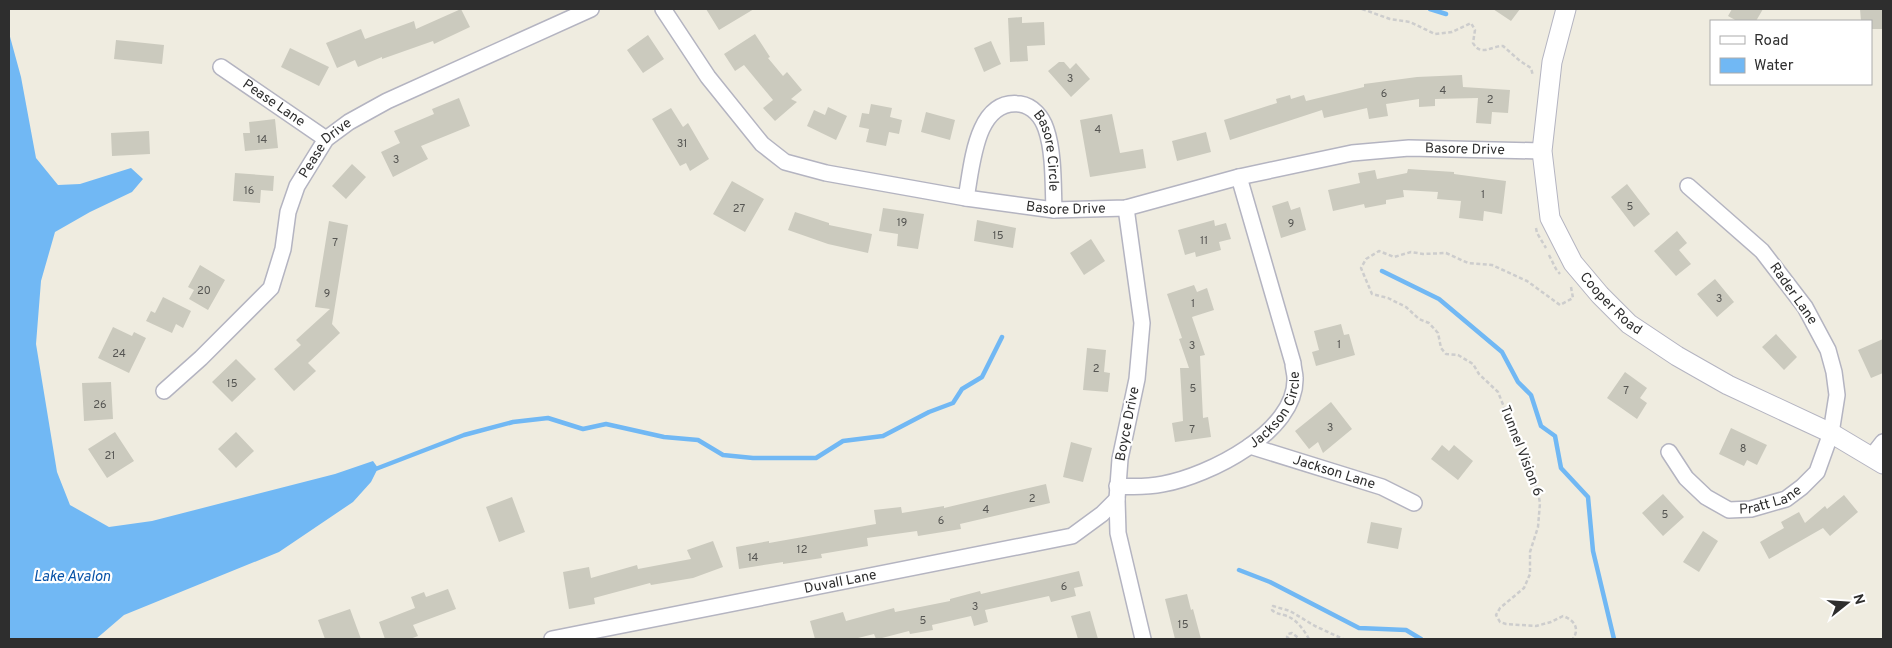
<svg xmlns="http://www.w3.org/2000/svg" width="1892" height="648" font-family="Overpass,sans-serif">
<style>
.water{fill:#71b8f4}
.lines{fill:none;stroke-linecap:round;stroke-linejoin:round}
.stream{stroke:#71b8f4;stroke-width:4.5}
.building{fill:#cbcabe}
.minor-casing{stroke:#b4b4c1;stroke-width:18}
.tertiary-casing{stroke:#b4b4c1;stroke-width:21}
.path{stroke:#cdcdcd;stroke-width:2.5;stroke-dasharray:4 2.5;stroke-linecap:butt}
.minor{stroke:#fff;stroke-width:15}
.tertiary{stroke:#fff;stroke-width:19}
.labels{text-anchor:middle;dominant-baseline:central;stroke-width:4.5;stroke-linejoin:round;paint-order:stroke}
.number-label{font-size:11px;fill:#555552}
.street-label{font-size:14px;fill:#2e2e2e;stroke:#fff}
.water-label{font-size:15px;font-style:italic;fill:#0852a7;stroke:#fff}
</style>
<rect width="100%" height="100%" fill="#efece0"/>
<path class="water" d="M9,33L21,77L36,158L58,185L80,184L131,168L143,179L132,192L90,212L55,232L41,281L36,344L57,472L70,505L109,527L152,521L335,474L373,461L378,468L371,482L353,502L279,552L124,615L96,639H9Z"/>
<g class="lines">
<path class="stream" d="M1430,9L1446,14
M1382,271L1439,299L1502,352L1518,382L1531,395L1541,426L1555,436L1561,468L1588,497L1593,551L1614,639
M373,470L464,435L513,422L548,418L583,429L606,424L664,437L698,440L723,455L753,458H816L843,441L883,436L929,412L953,403L962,389L982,377L1002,337
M1239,570L1270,582L1359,628L1406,630L1421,639"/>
</g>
<path class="building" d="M461,9L470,27L434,44L433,41L382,59V57L358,67L355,60L337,68L326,43L361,29L365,39L414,21L416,29Z
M706,9H754L719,30Z
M1493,9H1520L1511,21Z
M1732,9H1763L1756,21H1737L1728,16Z
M1860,9H1883V29H1871V21H1861Z
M1022,17V23L1044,22L1045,45L1027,46L1028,61L1010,62L1008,18Z
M755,34L770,57L768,58L783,76L787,72L802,90L791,99L797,102L775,121L763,108L773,100L744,65L735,71L724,54Z
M648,35L664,59L643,73L627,50Z
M116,40L164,45L162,64L114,59Z
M991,41L1001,64L984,72L974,48Z
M290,48L329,67L319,86L281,67Z
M1059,62H1064L1070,69L1076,63L1090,79L1071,97L1048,71Z
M1462,75L1463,87L1510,90L1508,113L1492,112L1491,124L1476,123L1478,98L1435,99V106L1419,107V99L1386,104L1388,116L1369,119L1367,108L1324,118L1322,110L1230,140L1224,120L1277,103L1276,99L1290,95L1291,99L1304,95L1306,101L1364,87V84L1417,77Z
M459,98L470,126L421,146L428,159L393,177L381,152L400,143L394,131L434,114L432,109Z
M871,104L892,108L890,117L902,120L899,134L889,132L886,146L866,142L869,129L859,127L862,113L869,114Z
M828,107L847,116L836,140L807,126L814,110L825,115Z
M671,108L683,127L688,123L709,159L690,171L686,163L680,166L652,119Z
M926,112L955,120L950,140L921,132Z
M1112,114L1120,153L1143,149L1146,168L1090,177L1080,120Z
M275,119L278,148L245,151L243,133H250L249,122Z
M149,131L150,154L112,156L111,133Z
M1206,132L1211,152L1177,161L1172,141Z
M352,164L366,177L346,199L332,186Z
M1408,169L1454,172V174L1506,181L1502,214L1484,211L1483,221L1459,218L1461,201L1437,199L1438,192L1403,190L1404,197L1386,200V204L1365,208L1364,204L1333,211L1328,190L1360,183L1358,173L1375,170L1377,179L1407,173Z
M235,173L274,176L273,191L261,190L260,203L233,201Z
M732,181L764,199L745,232L713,214Z
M1627,184L1650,214L1634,227L1611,197Z
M1288,201L1291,210L1300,207L1306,230L1281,238L1272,206Z
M883,208L924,214L918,249L897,246L898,234L879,231Z
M795,212L829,223V225L872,234L868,253L828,244L788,230Z
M977,220L1016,228L1013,248L974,241Z
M1214,220L1215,226L1226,223L1231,239L1219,242L1221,250L1196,257L1195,252L1185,255L1178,230Z
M329,221L348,225L332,324L340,333L308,363L316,371L294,391L274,369L301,345L296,340L330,309L315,307Z
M1677,231L1687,243L1679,250L1691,264L1676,276L1654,251Z
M1091,239L1105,261L1084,275L1070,253Z
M200,265L225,280L208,310L189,299L194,290L188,287Z
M1715,279L1734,302L1717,317L1697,294Z
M1194,285L1197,292L1207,288L1214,310L1192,317L1205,355L1200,356L1203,418L1208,417L1211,437L1175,442L1172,423L1183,421L1180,368H1189L1179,339L1182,338L1167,294Z
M163,297L191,311L183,328L176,324L172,333L146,321L151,311L155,313Z
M1341,324L1344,335L1349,334L1355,355L1316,366L1312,352L1319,350L1314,331Z
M113,327L132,336L134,332L146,338L129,373L98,358Z
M1776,334L1797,357L1784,370L1762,347Z
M1883,339V373L1871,378L1858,350Z
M1087,348L1106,350L1104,372L1110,373L1108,392L1083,390Z
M236,359L256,379L232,402L212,382Z
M1625,372L1647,388L1640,398L1647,403L1637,419L1607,398Z
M111,382L113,419L84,421L82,383Z
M1331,402L1352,429L1323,453L1318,442L1309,449L1295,431Z
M1731,428L1767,445L1757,465L1747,460L1744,466L1719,454Z
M115,432L134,461L107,478L88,449Z
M236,432L254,451L236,468L218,449Z
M1071,442L1092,448L1083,482L1063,477Z
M1442,445L1449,451L1454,445L1473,461L1458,480L1431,459Z
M1046,484L1050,503L960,524L961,529L918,536L917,531L867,538L868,546L821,554L822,558L783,564V562L739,569L736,547L769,541V543L876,524L874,510L901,507L902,513L944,506V508Z
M1663,494L1684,517L1663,536L1642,513Z
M1844,495L1858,512L1830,536L1823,528L1769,559L1760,542L1784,528L1781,522L1799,512L1805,523L1825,506L1827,509Z
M512,497L525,532L499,542L486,507Z
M1371,522L1402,528L1398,549L1367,543Z
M1703,531L1718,541L1699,572L1683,562Z
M713,541L723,567L693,578L651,585L650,583L594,598L595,604L569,609L563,572L589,567L591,578L637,565L638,569L691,559L687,550Z
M1079,571L1083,586L1074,588L1076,596L1051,602L1049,596L985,610L988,622L974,626L971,616L932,625L933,630L910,634L909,631L878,639H876L874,634L854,639H815L810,621L843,612L846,621L894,608L895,612L950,601V599L980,591L981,594Z
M448,589L456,609L413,625L418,636L410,639H385L379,622L415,608L411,597L424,592L426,597Z
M1187,594L1191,610L1193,609L1201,639H1175L1165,599Z
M350,609L361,639H325L318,620Z
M1090,611L1098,639H1078L1071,616Z"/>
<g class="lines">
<defs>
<g id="minor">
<path id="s1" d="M663,9L708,77L762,144L785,162L826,173L966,198L1054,210L1126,208L1239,177L1352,153L1409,148L1542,151"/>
<path id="s2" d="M221,67L326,139"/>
<path id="s3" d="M966,198C972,168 975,98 1020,104C1033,106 1042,117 1046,129C1054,152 1053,185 1054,210"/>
<path d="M1126,208L1142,323L1137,379L1120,459L1117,499L1118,533L1143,639"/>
<path id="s4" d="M164,391L201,358L271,288L283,249L288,212L297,186L326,139L349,122L387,101L591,9"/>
<path id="s5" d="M1250,446L1382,487L1414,503"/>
<path id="s6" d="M1669,452L1686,478L1706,497L1729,510L1751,509L1786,499L1802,487L1817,472L1831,433L1837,395L1834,372L1828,350L1805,307L1762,251L1688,186"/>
<path d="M1872,456L1883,442"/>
<path id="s7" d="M1117,486C1133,487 1148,487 1163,484C1208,476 1297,432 1295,378C1295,373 1293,368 1293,363L1239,177"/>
<path id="s8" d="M552,639L1072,536L1102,514L1117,499"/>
</g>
<g id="tertiary">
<path id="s9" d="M1566,9L1552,62L1542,151L1550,218L1573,263L1600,295L1629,324L1677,356L1728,385L1831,433L1883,464"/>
</g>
</defs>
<use href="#minor" class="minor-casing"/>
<use href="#tertiary" class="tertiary-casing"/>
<path class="path" d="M1362,9L1390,19L1410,22L1435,34L1452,32L1471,23L1475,30L1473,43C1481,57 1491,46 1503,46L1520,61L1531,68L1533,76
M1536,228L1537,233L1546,248
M1549,255L1556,269L1560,274
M1571,287L1573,298L1560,305L1527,281L1492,265L1468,263L1446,253L1423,254L1411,252L1394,257L1379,251L1366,259L1361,268L1372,294L1388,298L1406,307L1419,319L1429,323L1438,333L1441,348L1446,354L1458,355L1473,364L1479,374L1498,392L1538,492L1540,503L1538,527L1530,552V574L1524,588L1500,608L1496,615L1500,622L1506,624L1536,626L1551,622L1563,616C1574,620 1580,628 1573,639
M1289,639L1287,637L1288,634L1292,633L1300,639
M1309,639C1304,630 1297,620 1287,616C1281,614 1276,614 1272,610L1273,606L1290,611L1315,626L1343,639"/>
<use href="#minor" class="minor"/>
<use href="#tertiary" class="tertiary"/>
</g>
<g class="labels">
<g class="number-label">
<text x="1070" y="79">3</text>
<text x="1443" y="91">4</text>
<text x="1384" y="94">6</text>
<text x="1490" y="100">2</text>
<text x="1098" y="130">4</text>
<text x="262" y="140">14</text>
<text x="682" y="144">31</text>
<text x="396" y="160">3</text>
<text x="249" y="191">16</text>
<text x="1483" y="195">1</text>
<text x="1630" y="207">5</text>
<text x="739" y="209">27</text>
<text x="902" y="223">19</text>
<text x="1291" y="224">9</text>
<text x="998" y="236">15</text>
<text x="1204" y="241">11</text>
<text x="335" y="243">7</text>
<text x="204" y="291">20</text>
<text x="327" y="294">9</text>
<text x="1719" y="299">3</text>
<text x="1193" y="304">1</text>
<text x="1339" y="345">1</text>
<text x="1192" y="346">3</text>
<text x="119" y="354">24</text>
<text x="1096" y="369">2</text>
<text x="232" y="384">15</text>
<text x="1193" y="389">5</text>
<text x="1626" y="391">7</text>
<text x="100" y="405">26</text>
<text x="1330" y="428">3</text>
<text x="1192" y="430">7</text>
<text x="1743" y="449">8</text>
<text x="110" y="456">21</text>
<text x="1032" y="499">2</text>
<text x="986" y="510">4</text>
<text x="1665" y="515">5</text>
<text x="941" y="521">6</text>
<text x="802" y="550">12</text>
<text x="753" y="558">14</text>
<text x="1064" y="587">6</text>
<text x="975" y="607">3</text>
<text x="923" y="621">5</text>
<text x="1183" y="625">15</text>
</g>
<g class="street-label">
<text stroke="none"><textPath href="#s2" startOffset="64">Pease Lane</textPath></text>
<text stroke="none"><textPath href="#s1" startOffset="888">Basore Drive</textPath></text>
<text stroke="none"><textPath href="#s4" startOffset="302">Pease Drive</textPath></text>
<text stroke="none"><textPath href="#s3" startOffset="180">Basore Circle</textPath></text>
<text stroke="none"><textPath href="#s1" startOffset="482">Basore Drive</textPath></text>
<text transform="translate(1793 294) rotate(55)">Rader Lane</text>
<text stroke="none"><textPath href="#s9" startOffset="318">Cooper Road</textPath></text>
<text stroke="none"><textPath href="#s7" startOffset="188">Jackson Circle</textPath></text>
<text transform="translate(1128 424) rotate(-79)">Boyce Drive</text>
<text transform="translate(1521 451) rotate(69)">Tunnel Vision 6</text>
<text stroke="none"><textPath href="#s5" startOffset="88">Jackson Lane</textPath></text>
<text stroke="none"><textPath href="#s6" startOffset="128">Pratt Lane</textPath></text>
<text stroke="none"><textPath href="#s8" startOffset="294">Duvall Lane</textPath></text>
</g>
<g class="water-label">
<text x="72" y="577">Lake Avalon</text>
</g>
</g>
<rect width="1892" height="648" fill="none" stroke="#2e2e2e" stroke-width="20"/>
<rect x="1710" y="20" width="162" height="65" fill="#ffffff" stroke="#ababab"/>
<rect x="1720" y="36" width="25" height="8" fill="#ffffff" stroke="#ababab"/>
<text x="1754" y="45" font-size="15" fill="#2e2e2e">Road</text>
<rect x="1720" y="58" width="25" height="15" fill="#71b8f4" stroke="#ababab"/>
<text x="1754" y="70" font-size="15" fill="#2e2e2e">Water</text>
<g transform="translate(1847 603) rotate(73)" stroke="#ffffff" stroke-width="4" paint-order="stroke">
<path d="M0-4L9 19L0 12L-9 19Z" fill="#2e2e2e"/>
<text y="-8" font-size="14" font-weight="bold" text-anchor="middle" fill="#2e2e2e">N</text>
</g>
</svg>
